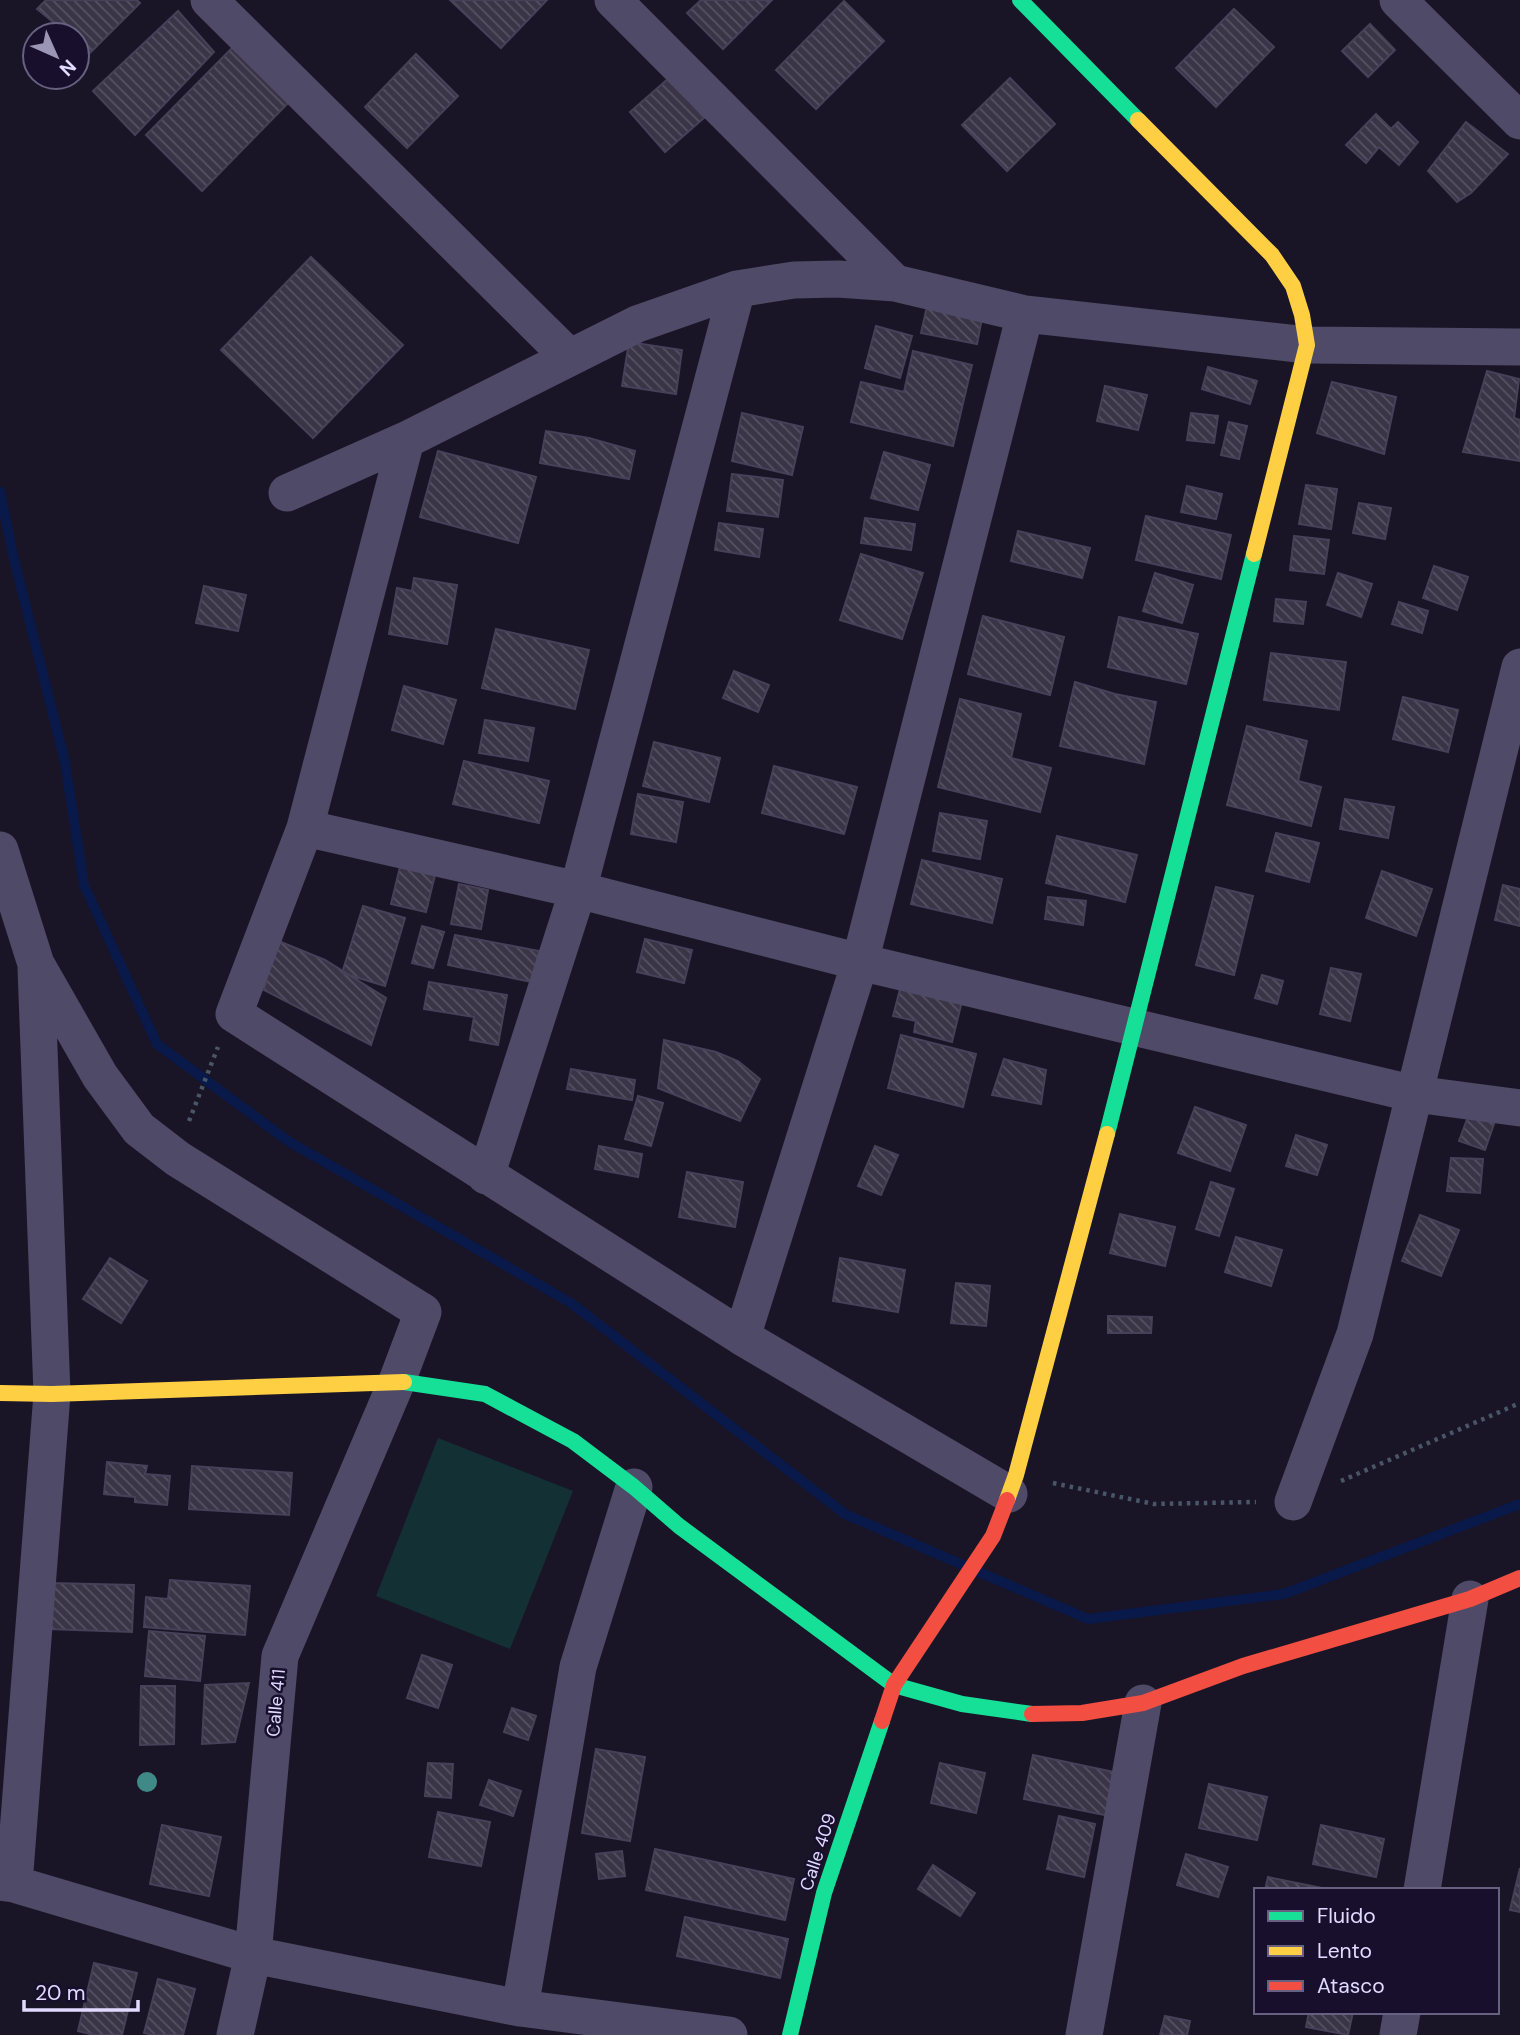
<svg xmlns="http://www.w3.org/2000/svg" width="1520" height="2035" font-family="'DM Sans',sans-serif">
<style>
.garden{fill:#133035}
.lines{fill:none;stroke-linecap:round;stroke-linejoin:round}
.stream{stroke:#091949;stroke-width:10}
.building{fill:url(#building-back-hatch);stroke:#474058;stroke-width:2}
.path{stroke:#495667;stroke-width:4.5;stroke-dasharray:3.5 5;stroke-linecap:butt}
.street{stroke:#4e4a67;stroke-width:37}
.fast{stroke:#16e098;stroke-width:16}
.slow{stroke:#ffcf43;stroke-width:16}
.jam{stroke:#f24e42;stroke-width:16}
.tree{fill:#3f8a86}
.labels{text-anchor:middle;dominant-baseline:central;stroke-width:5;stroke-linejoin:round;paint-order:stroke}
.street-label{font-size:18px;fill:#e2daff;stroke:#170f2c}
</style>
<defs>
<pattern id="building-back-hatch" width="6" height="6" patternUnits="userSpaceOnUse" patternTransform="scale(1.75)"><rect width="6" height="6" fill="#3a3447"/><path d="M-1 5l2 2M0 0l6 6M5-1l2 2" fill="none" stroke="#565163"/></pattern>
</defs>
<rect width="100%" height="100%" fill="#1a1526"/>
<path class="garden" d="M438,1438L573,1491L510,1649L376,1596Z"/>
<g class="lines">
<path class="stream" d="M0,492L14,559L65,762L84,885L157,1044L288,1141L571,1303L845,1514L1088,1619L1284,1594L1520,1504"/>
</g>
<path class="building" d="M46,0H137L140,3L90,53L77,42V35H69L37,9Z
M450,0H547L501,48Z
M701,0H772L723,49L687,13Z
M844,1L884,41L816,109L776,70Z
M1234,9L1274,47L1216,107L1176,68Z
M178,11L214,52L135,135L93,91Z
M1370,24L1395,50L1368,77L1342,51Z
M237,43L293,98L202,191L146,135Z
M416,54L458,96L407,148L365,107Z
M669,78L704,118L665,152L630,112Z
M1010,78L1055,124L1007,171L962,125Z
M1376,114L1391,129L1398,122L1418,142L1399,165L1379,147L1366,163L1346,145Z
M1466,122L1508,154L1471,193L1457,202L1428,171Z
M311,257L403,345L313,438L221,350Z
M928,302L983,313L977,344L921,333Z
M876,326L912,336L900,378L865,368Z
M629,342L682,350L676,394L622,386Z
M913,351L972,365L953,446L851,422L861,382L904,392Z
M1208,367L1257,381L1250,404L1202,389Z
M1487,371L1519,379L1514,418L1520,420V461L1463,452Z
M1332,382L1396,397L1384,454L1317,433Z
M1105,386L1147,395L1138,430L1097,421Z
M742,413L803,427L792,475L732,461Z
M1191,413L1218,416L1214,443L1187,440Z
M1229,422L1247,426L1239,459L1221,455Z
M546,431L589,438L635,451L629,479L540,463Z
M438,451L536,477L518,543L420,517Z
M884,452L930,465L918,510L871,498Z
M732,474L783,480L778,517L727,511Z
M1306,485L1337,489L1331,529L1299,524Z
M1187,486L1222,494L1216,519L1181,512Z
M1359,503L1391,508L1385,539L1353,533Z
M1146,516L1231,535L1221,579L1136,560Z
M865,518L915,524L911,550L861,543Z
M719,523L763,529L759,557L715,550Z
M1018,531L1090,548L1082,578L1011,561Z
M1294,536L1329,540L1324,574L1290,570Z
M861,554L923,573L902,639L840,620Z
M1434,566L1468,577L1457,610L1423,598Z
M1155,573L1193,585L1182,623L1143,611Z
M1338,573L1372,584L1361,617L1327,605Z
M414,578L457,585L447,644L389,634L397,588L412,591Z
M204,586L246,595L238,631L196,623Z
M1276,599L1306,602L1303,624L1274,621Z
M1399,602L1428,611L1422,633L1392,624Z
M983,616L1064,637L1050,695L968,674Z
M1119,617L1198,634L1186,684L1108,667Z
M496,629L589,650L575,709L482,688Z
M1271,653L1346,662L1339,710L1264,700Z
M734,671L769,685L758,712L723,698Z
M1075,682L1115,694L1156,702L1144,764L1060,746Z
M404,686L456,700L443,744L392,730Z
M1403,697L1458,710L1448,752L1393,739Z
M960,699L1021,714L1011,758L1051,768L1040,812L938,787Z
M485,720L534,728L528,761L479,753Z
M1247,726L1307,741L1298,781L1321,787L1311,826L1227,805Z
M654,742L720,758L709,802L643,786Z
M464,761L549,781L539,823L453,804Z
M774,766L857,787L844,834L762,813Z
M638,794L683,802L676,842L631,834Z
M1345,799L1394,807L1388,838L1340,829Z
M940,813L987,821L980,859L933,851Z
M1276,833L1319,843L1309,882L1266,871Z
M1057,836L1137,855L1125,902L1046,883Z
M922,860L1002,879L992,923L911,904Z
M400,867L435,875L426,912L391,904Z
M1382,871L1432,889L1416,936L1366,918Z
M459,884L488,890L481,929L451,924Z
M1503,885L1520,889V926L1495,920Z
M1216,887L1253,896L1234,975L1196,965Z
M1048,897L1086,901L1083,925L1045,919Z
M363,906L405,918L385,986L342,973Z
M422,926L444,932L433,968L412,963Z
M455,935L539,951L532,982L448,965Z
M645,939L692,950L684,983L637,972Z
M276,940L325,960L386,998L371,1045L264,990Z
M1331,968L1361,974L1350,1021L1320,1014Z
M904,974L963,997L952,1042L914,1032L916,1021L893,1016Z
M1262,975L1283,981L1277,1004L1255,998Z
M429,982L507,995L498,1045L470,1040L474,1017L424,1009Z
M901,1035L976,1054L963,1107L888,1088Z
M664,1040L716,1052L738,1061L760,1079L740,1121L658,1088Z
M1004,1059L1046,1070L1041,1104L992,1095Z
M571,1069L635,1080L632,1100L567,1089Z
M638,1096L663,1103L651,1146L625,1139Z
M1472,1106L1497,1115L1485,1150L1459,1141Z
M1195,1107L1246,1125L1230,1171L1178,1153Z
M1296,1135L1327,1145L1317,1175L1286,1166Z
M599,1146L642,1154L638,1177L595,1169Z
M875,1146L898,1155L881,1195L858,1186Z
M1451,1158L1483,1159L1480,1193L1447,1191Z
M687,1172L743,1182L735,1227L679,1217Z
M1211,1182L1234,1189L1219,1236L1196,1229Z
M1120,1214L1175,1227L1165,1266L1110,1253Z
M1420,1215L1459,1230L1441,1276L1402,1261Z
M1236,1237L1282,1250L1271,1286L1225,1272Z
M110,1258L147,1281L121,1323L83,1299Z
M840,1258L905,1270L898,1312L833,1301Z
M956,1283L990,1286L986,1326L951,1323Z
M1108,1316L1152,1317L1151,1333H1108Z
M107,1462L147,1466L145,1474L170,1476L167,1505L135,1502V1497L104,1494Z
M192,1466L292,1473L289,1515L189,1509Z
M170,1580L250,1586L245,1635L144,1627L146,1597L168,1599Z
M50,1583L134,1585L132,1632L48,1629Z
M149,1631L205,1636L200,1681L145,1676Z
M422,1655L452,1665L438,1708L407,1698Z
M249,1683L235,1742L202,1744L205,1685Z
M141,1686H175L174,1744L140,1745Z
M512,1708L536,1716L528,1740L504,1732Z
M596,1749L645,1757L630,1841L582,1833Z
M1033,1755L1119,1773L1110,1816L1024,1799Z
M428,1763L453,1764L451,1798L425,1796Z
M940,1763L985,1773L976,1813L931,1803Z
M489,1780L521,1791L513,1816L480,1805Z
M1209,1784L1267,1797L1257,1840L1199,1828Z
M438,1812L490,1822L481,1866L429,1857Z
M1059,1816L1095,1824L1084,1877L1047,1869Z
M162,1825L221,1837L209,1896L150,1884Z
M1321,1825L1384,1839L1376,1877L1313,1864Z
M655,1849L794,1879L785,1920L646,1890Z
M622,1851L625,1876L599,1879L596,1854Z
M1186,1854L1228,1867L1218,1897L1177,1885Z
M933,1865L975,1893L960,1916L918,1889Z
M1520,1868V1912L1510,1910Z
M1268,1877L1322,1888L1265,1890Z
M685,1917L788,1939L780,1978L677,1956Z
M94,1963L137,1973L122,2035H94L78,2031Z
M158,1979L195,1989L183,2035H153L144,2033Z
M1309,2012H1353L1348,2035L1306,2027Z
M1165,2016L1190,2021L1187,2035H1160Z"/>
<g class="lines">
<path class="path" d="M189,1121L218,1047
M1341,1481L1520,1403
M1053,1483L1154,1504L1256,1502"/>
<path class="street" d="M209,0L569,357
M613,0L895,283
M1398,0L1520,121
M406,440L305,828L234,1014L742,1337L1009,1494
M287,493L406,440L637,324L737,289L794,280L838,279L895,283L1025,314L1307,345L1520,347
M305,828L578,890L860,962L1415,1094L1520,1108
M0,850L36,964L100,1076L139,1129L178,1159L423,1312L397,1381L280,1656L253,1955L235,2035
M486,1176L578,890L737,289
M742,1337L860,962L1025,314
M1293,1502L1355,1334L1520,667
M0,1882L14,1884L253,1955L520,2008L729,2035
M14,1884L52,1394L36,968
M1422,1890L1470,1599
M520,2008L578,1667L634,1487
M1084,2035L1143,1703
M1398,2035L1402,2012"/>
<path class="fast" d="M1020,0L1138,120
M1107,1134L1254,554
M404,1382L485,1394L573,1441L634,1487L679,1526L894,1685L962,1704L1032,1714
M790,2035L824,1893L882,1721"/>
<path class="slow" d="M1138,120L1272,255L1293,286L1302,315L1307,345L1254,554
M0,1393L52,1394L404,1382
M1007,1500L1016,1475L1107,1134"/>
<path class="jam" d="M1032,1714L1082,1713L1143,1703L1243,1666L1470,1599L1520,1578
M882,1721L894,1685L993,1536L1007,1500"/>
</g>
<circle class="tree" cx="147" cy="1782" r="10"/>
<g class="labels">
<g class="street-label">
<text transform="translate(276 1703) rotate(-85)">Calle 411</text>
<text transform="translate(818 1852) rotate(-72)">Calle 409</text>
</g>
</g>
<rect x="1254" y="1888" width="245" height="126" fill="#170f2c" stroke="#686080" stroke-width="2"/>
<rect x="1268" y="1911" width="35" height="10" fill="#16e098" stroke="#686080" stroke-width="2"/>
<text x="1317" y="1923" font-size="21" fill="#e2daff">Fluido</text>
<rect x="1268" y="1946" width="35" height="10" fill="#ffcf43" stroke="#686080" stroke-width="2"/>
<text x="1317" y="1958" font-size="21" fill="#e2daff">Lento</text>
<rect x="1268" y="1981" width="35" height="10" fill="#f24e42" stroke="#686080" stroke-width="2"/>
<text x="1317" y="1993" font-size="21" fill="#e2daff">Atasco</text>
<g transform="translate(56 56) rotate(135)"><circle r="33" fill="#170f2c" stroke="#686080" stroke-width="2"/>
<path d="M0-5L12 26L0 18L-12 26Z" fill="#9c95b3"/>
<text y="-10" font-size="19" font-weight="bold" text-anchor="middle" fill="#e2daff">N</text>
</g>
<path d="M24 2000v10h114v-10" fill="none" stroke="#e2daff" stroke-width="3.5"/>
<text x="35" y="2000" font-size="21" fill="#e2daff" stroke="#170f2c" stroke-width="5" paint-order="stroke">20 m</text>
</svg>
